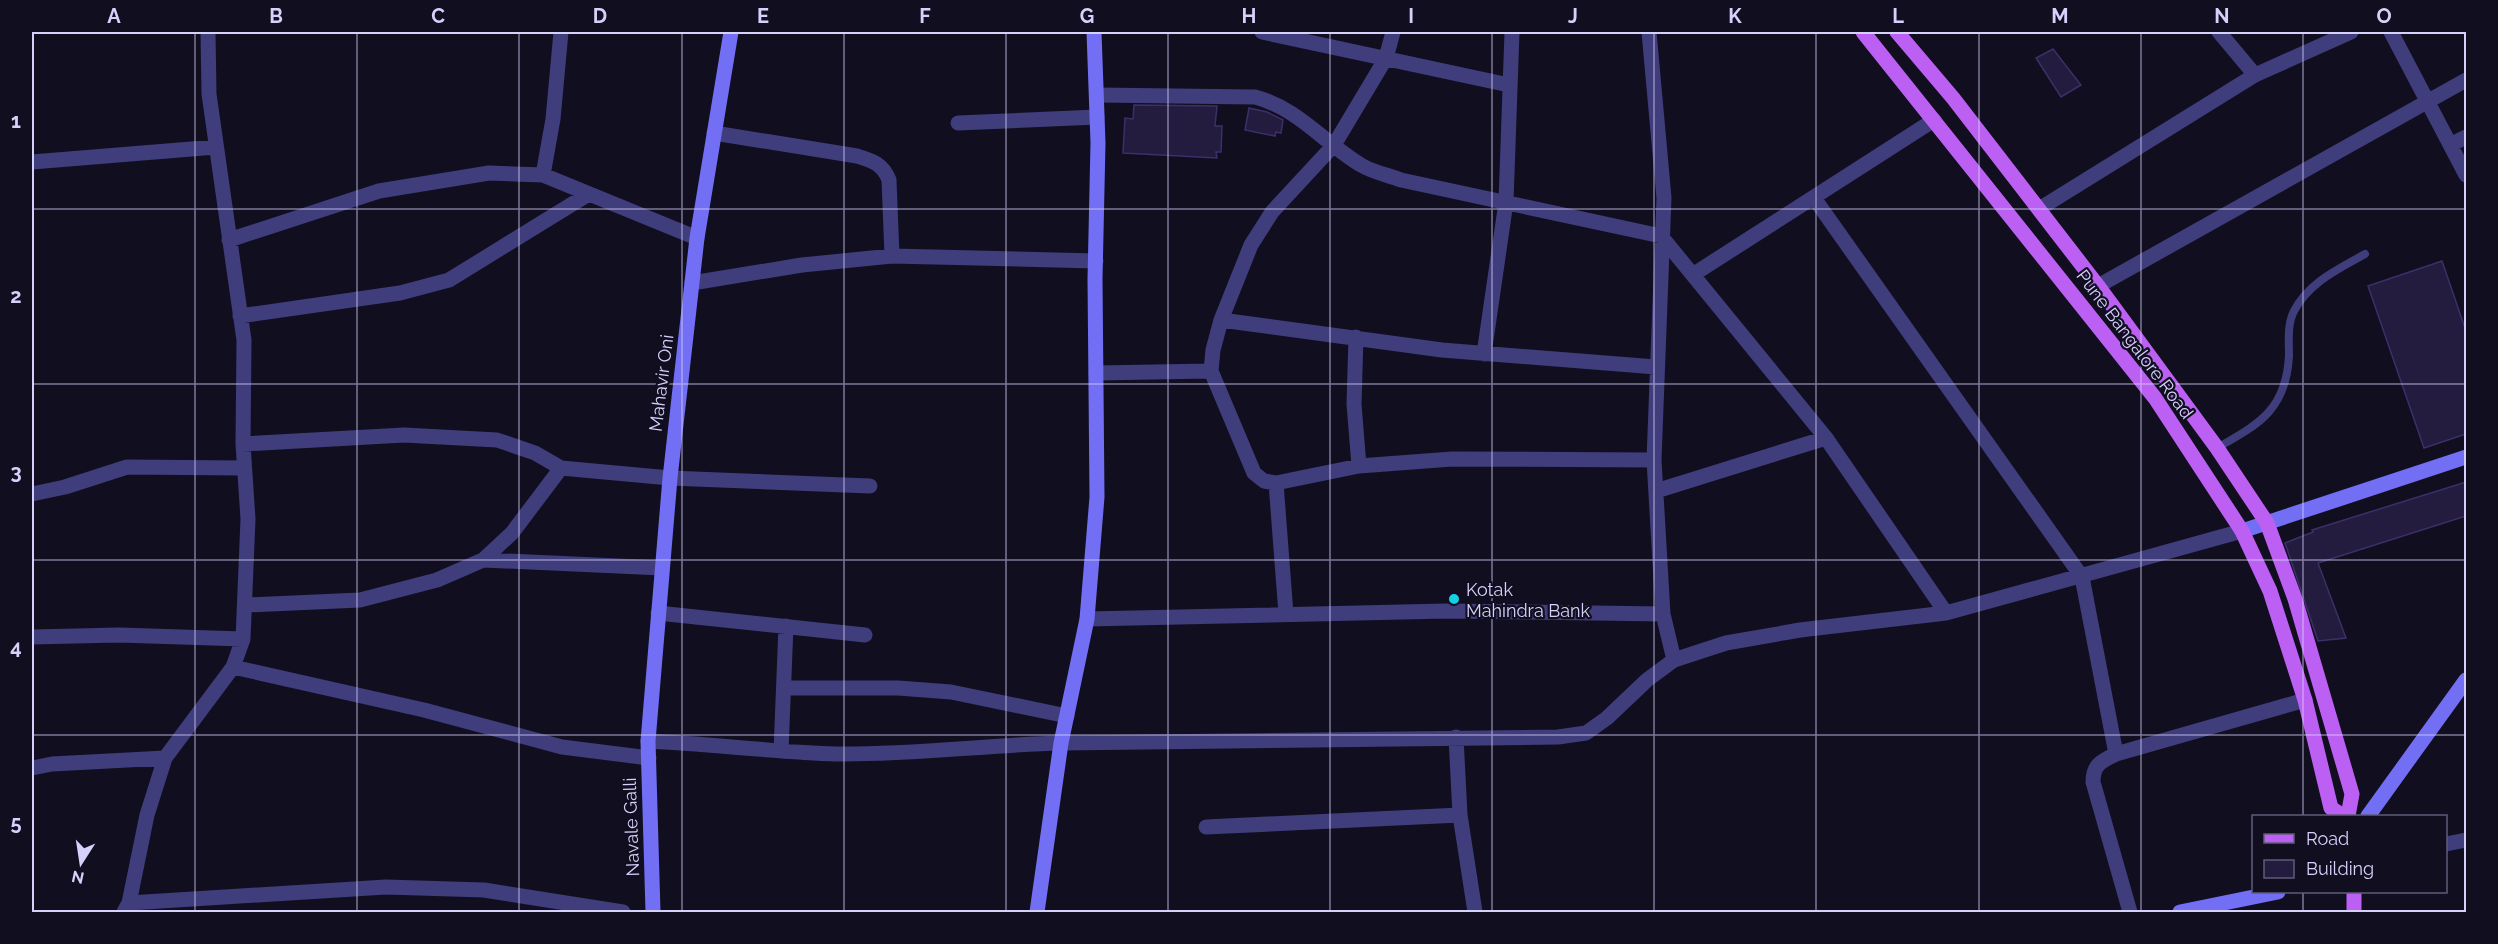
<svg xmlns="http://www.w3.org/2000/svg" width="2498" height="944" font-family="Raleway,sans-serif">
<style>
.building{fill:#231c3f;stroke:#3b3069;stroke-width:1.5}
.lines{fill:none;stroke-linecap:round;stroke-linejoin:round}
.lane{stroke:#3f3d7b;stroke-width:8}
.street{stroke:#3f3d7b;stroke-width:15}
.secondary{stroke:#726ff4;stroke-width:15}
.primary{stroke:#bc60f3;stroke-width:15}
.grid{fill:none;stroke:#d5d1fb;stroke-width:1.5;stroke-opacity:0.55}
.poi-dot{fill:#12d1e6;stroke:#110e20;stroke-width:2}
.labels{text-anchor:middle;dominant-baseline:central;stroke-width:4.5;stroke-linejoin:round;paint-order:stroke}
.street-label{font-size:18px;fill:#d5d1fb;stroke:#110e20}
.poi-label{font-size:18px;fill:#d5d1fb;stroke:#110e20;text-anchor:start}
.neatline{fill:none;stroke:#d5d1fb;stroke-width:2}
.grid-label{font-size:20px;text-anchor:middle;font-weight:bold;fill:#d5d1fb}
</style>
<rect width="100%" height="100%" fill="#110e20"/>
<path class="building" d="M2053,49L2081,85L2061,97L2036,58Z
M1134,105L1217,106L1215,126H1222L1221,152H1216L1217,158L1123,153L1125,118L1133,119Z
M1249,108L1267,112L1283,120L1281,133L1276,132L1275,136L1245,130Z
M2442,261L2466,331V434L2424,448L2368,286Z
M2466,482V516L2318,563L2346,638L2318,641L2285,543L2313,532L2312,530Z"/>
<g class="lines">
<path class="lane" d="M2217,448C2259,424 2286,410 2289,356C2289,342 2287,324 2294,311C2309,282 2339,269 2365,254"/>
<path class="street" d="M1262,32L1509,85
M1649,32L1664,198L1654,460L1663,614L1674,660
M2219,32L2255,75
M2391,32L2466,175
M1097,95L1255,97C1298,108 1324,143 1361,165C1372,172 1388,175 1401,180L1661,236L1826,438L1946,613
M958,123L1097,117
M714,133L857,156C873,161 883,164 889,180L892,256
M2452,144L2466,137
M32,162L216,147
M543,175L553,119L561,32
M1814,198L2082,577L2116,754
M2039,209L2255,75L2351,32
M229,240L379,191L489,173L543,175L697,238
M1694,274L1934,120
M692,283L802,265L892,256L1096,261
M2098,286L2466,80
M240,316L400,293L449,280L587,195
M1221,320L1251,245L1272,212L1334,145L1386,58L1393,32
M1356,337L1354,404L1359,466
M1484,354L1506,202L1512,32
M1096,373L1211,371
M243,444L404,435L497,440L535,453L561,468L670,478L870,486
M1654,460L1452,459L1359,466L1276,483L1264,481L1254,473L1211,371L1213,350L1221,320L1442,350L1656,367
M1276,483L1286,614
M1656,491L1826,438
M32,494L65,487L127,467L243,468
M483,560L662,568
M246,605L360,600L437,580L483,560L512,533L561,468
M658,613L865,635
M1087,619L1446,611L1663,614
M32,637L119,635L243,639
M233,667L424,710L562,747L649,758
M784,688H898L951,692L1067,716
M1456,737L1460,815L1475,912
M648,741C711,744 774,752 836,754C911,755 986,745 1061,743L1558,737L1586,733L1607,718L1647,680L1674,660L1726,643L1800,630L1946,613L2242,531
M781,751L786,626
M32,768L52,764L165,758
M1206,827L1460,815
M2446,844L2466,840
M129,903L386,887L484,890L623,912
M124,912L129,903L147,815L165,758L233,667L243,639L248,519L243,444L244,340L209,94L208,32
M2130,912L2093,782C2093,764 2102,761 2116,754L2305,700"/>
<path class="secondary" d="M2242,531L2466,457
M2368,816L2466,680
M653,912L648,741L670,478L697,238L731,32
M1037,912L1061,743L1087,619L1097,497L1095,279L1098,143L1094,32
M2180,912L2278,892"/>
<path class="primary" d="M1863,32L2155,398L2242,531L2270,591L2305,700L2331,808L2343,816
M1897,32L1953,98L2098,286L2217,448L2267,523L2295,599L2352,794L2348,816
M2354,892V912"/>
</g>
<path class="grid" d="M195,32V912M357,32V912M519,32V912M682,32V912M844,32V912M1006,32V912M1168,32V912M1330,32V912M1492,32V912M1654,32V912M1816,32V912M1979,32V912M2141,32V912M2303,32V816M32,209H2466M32,384H2466M32,560H2466M32,735H2466M2303,892V912"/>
<circle class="poi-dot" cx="1454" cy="599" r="6"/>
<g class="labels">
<g class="street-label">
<text transform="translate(2135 344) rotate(53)">Pune Bangalore Road</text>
<text transform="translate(661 383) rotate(-83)">Mahavir Oni</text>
<text transform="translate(631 827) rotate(-92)">Navale Galli</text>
</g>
<g class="poi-label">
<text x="1466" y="589">Kotak<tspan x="1466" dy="21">Mahindra Bank</tspan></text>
</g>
</g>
<rect width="2498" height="944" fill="none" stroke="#110e20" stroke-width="66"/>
<rect x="2252" y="815" width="195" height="78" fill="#110e20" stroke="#5f5c78" stroke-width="1.5"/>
<rect x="2264" y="834" width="30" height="9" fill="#bc60f3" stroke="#5f5c78" stroke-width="1.5"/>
<text x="2306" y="845" font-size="18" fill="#d5d1fb">Road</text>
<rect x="2264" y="860" width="30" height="18" fill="#231c3f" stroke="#5f5c78" stroke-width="1.5"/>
<text x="2306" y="875" font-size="18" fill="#d5d1fb">Building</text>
<g transform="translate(81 863) rotate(192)" stroke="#110e20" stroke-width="4.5" paint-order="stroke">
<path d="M0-4.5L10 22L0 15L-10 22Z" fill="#d5d1fb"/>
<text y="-9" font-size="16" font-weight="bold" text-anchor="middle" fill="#d5d1fb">N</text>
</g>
<rect x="33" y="33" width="2432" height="878" class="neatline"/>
<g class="grid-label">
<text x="114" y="23">A</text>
<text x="276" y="23">B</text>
<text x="438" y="23">C</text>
<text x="600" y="23">D</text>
<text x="763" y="23">E</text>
<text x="925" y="23">F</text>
<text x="1087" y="23">G</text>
<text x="1249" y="23">H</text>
<text x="1411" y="23">I</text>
<text x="1573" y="23">J</text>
<text x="1735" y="23">K</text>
<text x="1898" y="23">L</text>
<text x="2060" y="23">M</text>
<text x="2222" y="23">N</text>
<text x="2384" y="23">O</text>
<text x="16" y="128">1</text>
<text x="16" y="303">2</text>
<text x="16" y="479">3</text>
<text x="16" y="654">4</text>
<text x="16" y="830">5</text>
</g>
</svg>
